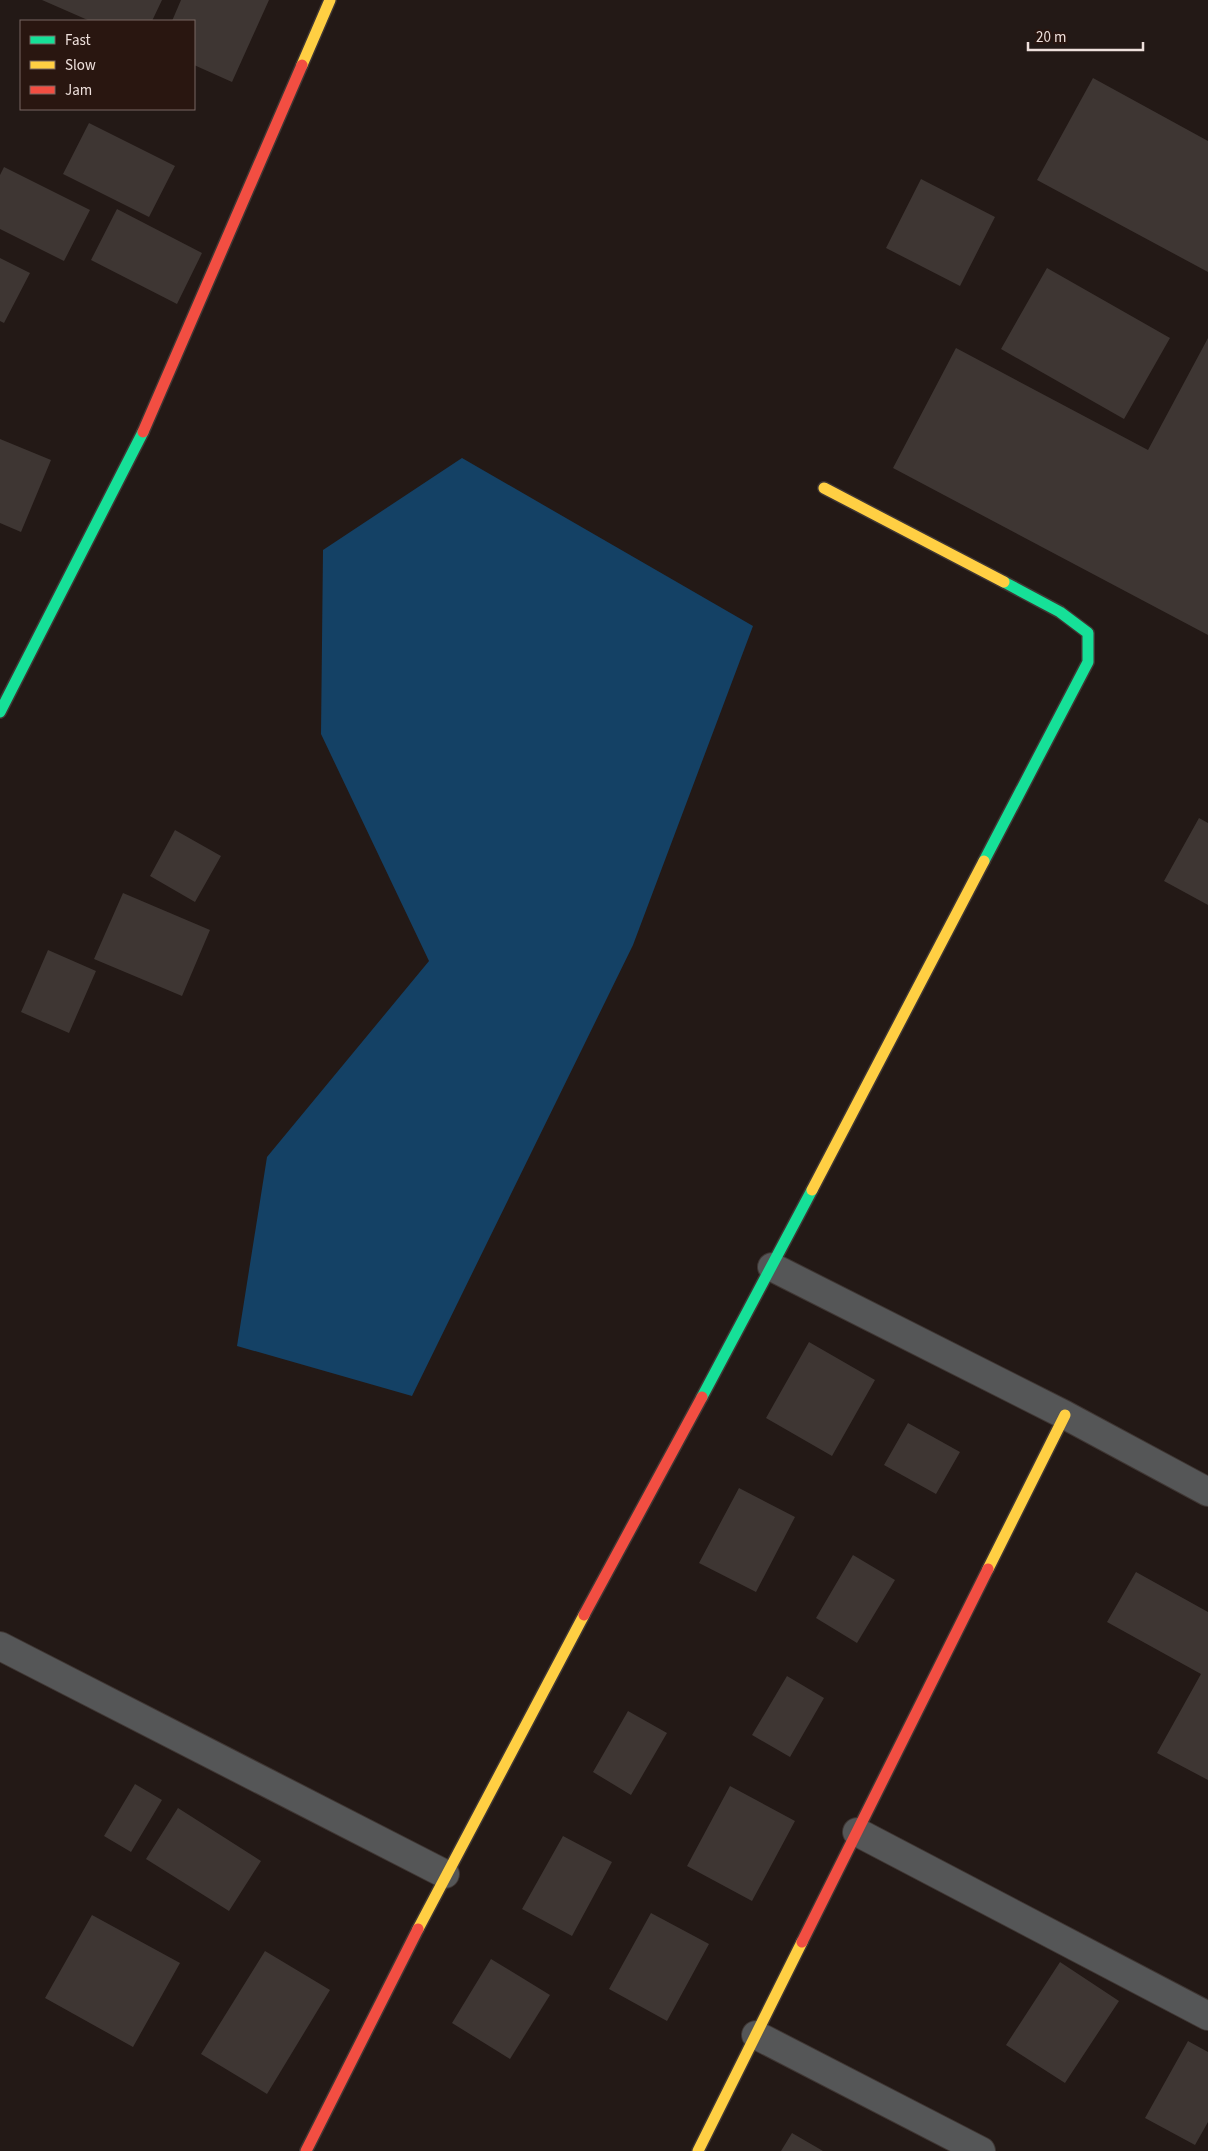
<svg xmlns="http://www.w3.org/2000/svg" width="1208" height="2151" font-family="'Source Sans 3',sans-serif">
<style>
.water{fill:#144165}
.building{fill:#3e3633}
.lines{fill:none;stroke-linecap:round;stroke-linejoin:round}
.street-casing{stroke:#3f3633;stroke-width:30}
.fast-casing{stroke:#3f3633;stroke-width:14}
.slow-casing{stroke:#3f3633;stroke-width:14}
.jam-casing{stroke:#3f3633;stroke-width:14}
.street{stroke:#555657;stroke-width:28}
.fast{stroke:#16e098;stroke-width:11}
.slow{stroke:#ffcf43;stroke-width:11}
.jam{stroke:#f24e42;stroke-width:11}
</style>
<rect width="100%" height="100%" fill="#231916"/>
<path class="water" d="M462,458L753,626L633,945L412,1396L237,1346L267,1157L429,961L321,734L323,550Z"/>
<path class="building" d="M42,0H162L152,21H90Z
M181,0H269L232,82L194,65V21H172Z
M1093,78L1208,141V272L1037,180Z
M89,123L175,166L149,217L63,174Z
M4,167L90,210L64,261L0,229V175Z
M921,179L995,217L960,286L886,248Z
M117,209L202,253L177,304L91,260Z
M0,258L30,273L4,323L0,321Z
M1047,268L1170,338L1124,419L1001,349Z
M1208,338V635L893,468L956,348L1148,450Z
M0,439L51,460L21,532L0,523Z
M1199,818L1208,823V905L1164,881Z
M175,830L221,856L195,902L150,876Z
M123,893L210,930L182,996L94,959Z
M48,950L96,971L69,1033L21,1012Z
M809,1342L875,1380L832,1456L766,1418Z
M908,1423L960,1452L936,1494L884,1465Z
M739,1488L795,1517L756,1592L699,1563Z
M853,1555L895,1580L857,1643L816,1618Z
M1136,1572L1208,1612V1780L1157,1753L1201,1674L1107,1622Z
M787,1676L824,1698L790,1757L752,1735Z
M628,1711L667,1733L631,1795L593,1772Z
M135,1784L162,1800L131,1852L104,1836Z
M730,1786L795,1821L752,1901L687,1866Z
M178,1808L261,1861L229,1911L146,1859Z
M563,1836L612,1862L572,1936L522,1909Z
M651,1913L709,1944L667,2021L609,1989Z
M92,1915L180,1963L133,2047L45,1998Z
M265,1951L330,1990L267,2094L201,2054Z
M491,1959L550,1995L510,2059L452,2023Z
M1060,1962L1119,2001L1065,2083L1006,2045Z
M1188,2041L1208,2052V2122L1195,2145L1145,2118Z
M792,2133L823,2151H781Z"/>
<g class="lines">
<defs>
<path id="street" d="M772,1267L1065,1415L1208,1492
M0,1646L445,1874
M857,1832L1208,2016
M756,2035L981,2151"/>
<path id="fast" d="M0,712L143,432
M984,861L1088,662V633L1060,612L1004,582
M702,1397L812,1190"/>
<path id="slow" d="M302,65L330,0
M824,488L1004,582
M812,1190L984,861
M988,1569L1065,1415
M418,1929L584,1615
M698,2151L802,1942"/>
<path id="jam" d="M143,432L302,65
M584,1615L702,1397
M802,1942L988,1569
M306,2151L418,1929"/>
</defs>
<use href="#street" class="street-casing"/>
<use href="#fast" class="fast-casing"/>
<use href="#slow" class="slow-casing"/>
<use href="#jam" class="jam-casing"/>
<use href="#street" class="street"/>
<use href="#fast" class="fast"/>
<use href="#slow" class="slow"/>
<use href="#jam" class="jam"/>
</g>
<rect x="20" y="20" width="175" height="90" fill="#291610" stroke="#786762"/>
<rect x="30" y="36" width="25" height="8" fill="#16e098" stroke="#786762"/>
<text x="65" y="45" font-size="15" fill="#eee0dc">Fast</text>
<rect x="30" y="61" width="25" height="8" fill="#ffcf43" stroke="#786762"/>
<text x="65" y="70" font-size="15" fill="#eee0dc">Slow</text>
<rect x="30" y="86" width="25" height="8" fill="#f24e42" stroke="#786762"/>
<text x="65" y="95" font-size="15" fill="#eee0dc">Jam</text>
<path d="M1028 42v8h115v-8" fill="none" stroke="#eee0dc" stroke-width="2.5"/>
<text x="1036" y="42" font-size="15" fill="#eee0dc" stroke="#291610" stroke-width="4" paint-order="stroke">20 m</text>
</svg>
